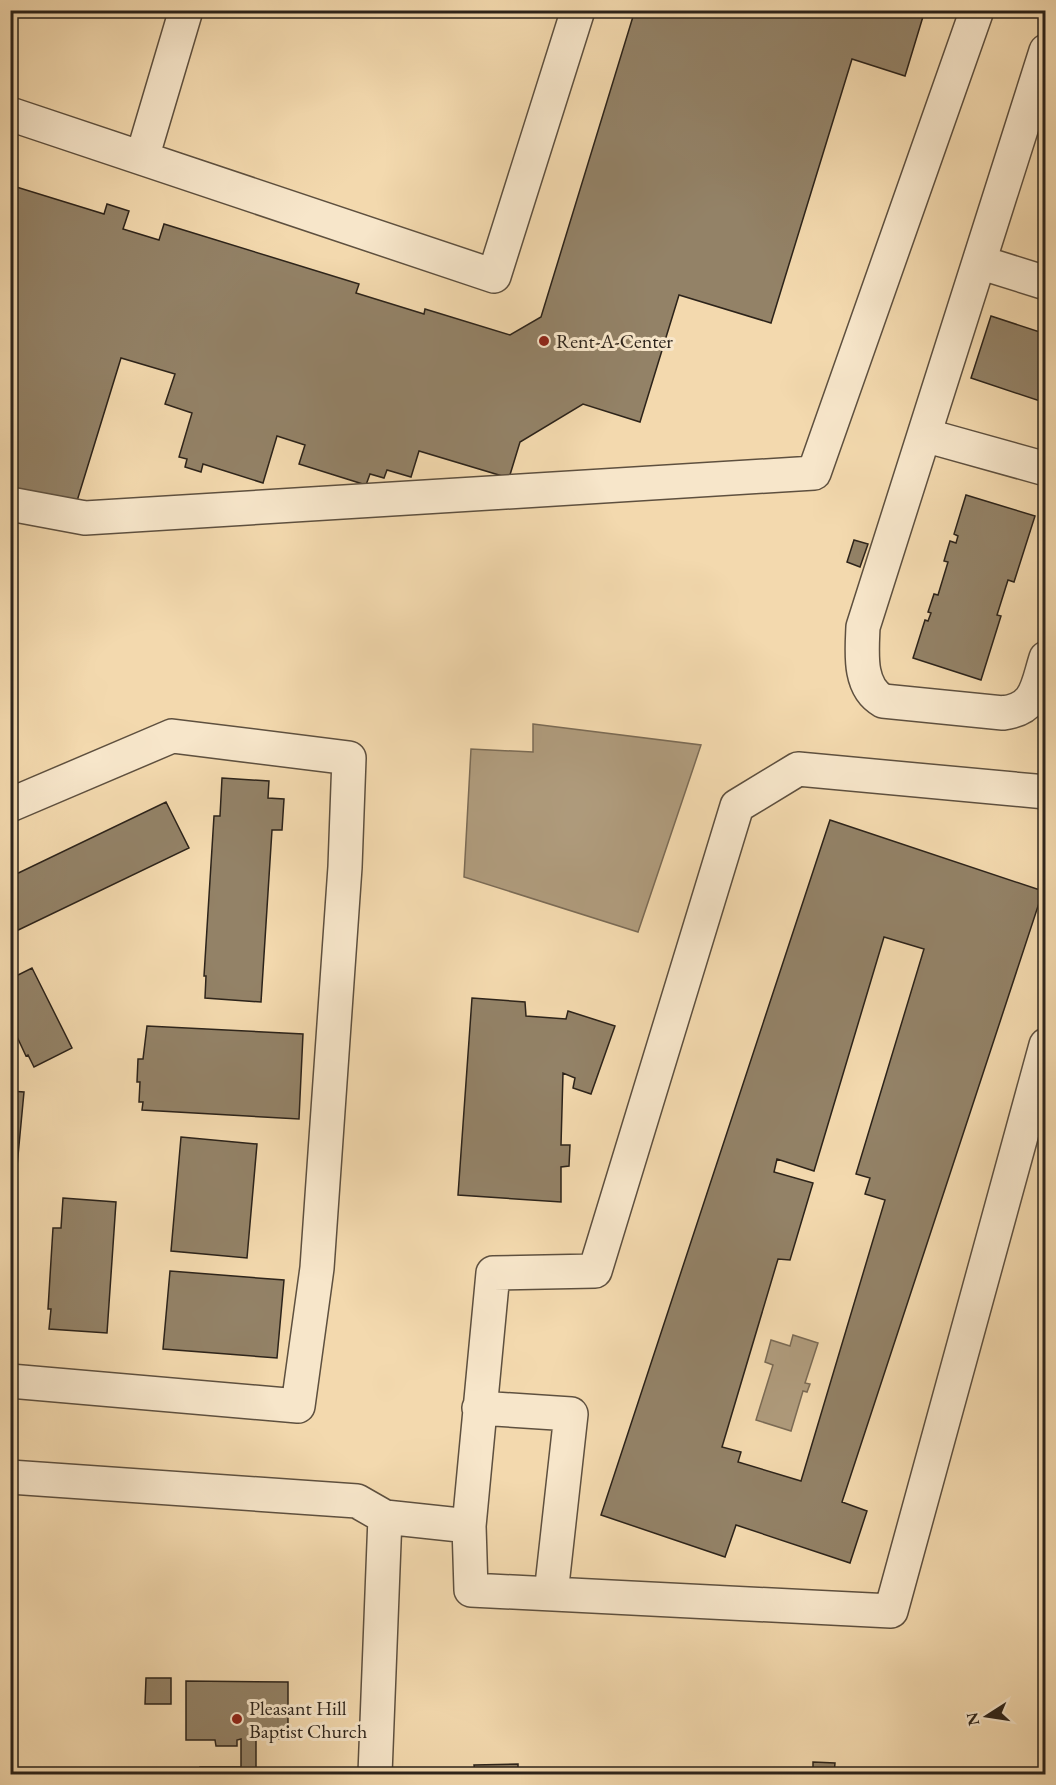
<svg xmlns="http://www.w3.org/2000/svg" width="1056" height="1785" font-family="'EB Garamond',serif">
<style>
.water{fill:#af9b7c;stroke:#7b6b55;stroke-width:1.5}
.building{fill:#938267;stroke:#2c231a;stroke-width:1.5;fill-rule:evenodd}
.lines{fill:none;stroke-linecap:round;stroke-linejoin:round}
.minor-casing{stroke:#5e503f;stroke-width:36}
.minor{stroke:#f7e6ca;stroke-width:33}
.poi-dot{fill:#8f2418;stroke:#f7e6ca;stroke-width:2}
.labels{text-anchor:middle;dominant-baseline:central;stroke-width:6;stroke-linejoin:round;paint-order:stroke}
.poi-label{font-size:20px;fill:#2c231a;stroke:#f7e6ca;text-anchor:start}
</style>
<rect width="100%" height="100%" fill="#f3d9ae"/>
<filter id="stains"><feTurbulence type="fractalNoise" baseFrequency=".00333" numOctaves="4"/><feColorMatrix values="0 0 0 0 .2 0 0 0 0 .09 0 0 0 0 .02 0 0 0 .5 -.17"/></filter>
<radialGradient id="worn" r=".72"><stop offset=".6" stop-color="#630" stop-opacity="0"/><stop offset="1" stop-color="#630" stop-opacity=".3"/></radialGradient>
<path class="water" d="M533,724L701,745L638,932L464,877L471,749L533,752Z
M793,1335L818,1343L805,1383L810,1384L807,1392L803,1391L791,1431L756,1420L773,1365L765,1362L771,1340L790,1346Z"/>
<path class="building" d="M635,10H925L905,76L852,59L771,323L679,295L640,422L583,404L520,442L509,478L419,451L411,477L387,470L384,478L370,474L366,485L299,464L305,445L277,436L263,483L203,464L201,472L185,467L187,459L179,457L192,413L165,404L175,374L121,358L73,514L10,494L12,470L10,469V185L104,214L107,204L129,211L123,229L159,240L164,224L359,284L356,293L424,314L425,309L510,335L541,317Z
M991,316L1046,334V403L971,378Z
M966,495L1035,516L1014,582L1008,580L997,615L1001,616L981,680L913,658L925,620L928,621L931,613L928,612L934,594L938,595L948,562L944,561L950,541L956,543L958,536L954,534Z
M854,540L868,544L860,567L847,562Z
M222,778L269,781L268,798L284,799L282,830H272L261,1002L205,998L206,976H204L214,816H220Z
M166,802L189,848L10,934V877Z
M830,820L1043,891L842,1502L867,1511L850,1563L736,1525L725,1557L601,1515ZM884,937L924,949L856,1174L870,1178L865,1194L885,1200L801,1481L738,1462L741,1452L722,1447L778,1259L790,1260L813,1183L774,1172L777,1159L814,1171Z
M32,968L72,1048L34,1067L28,1055L26,1056L12,1026L10,1027V979Z
M472,998L525,1002L526,1016L566,1019L568,1011L615,1026L591,1094L573,1088L575,1078L563,1073L561,1145H570L569,1166L561,1167V1202L458,1195Z
M147,1026L303,1034L299,1119L142,1110L143,1102H139L140,1082H137L138,1059H143Z
M10,1091L24,1092L13,1209L10,1208Z
M181,1137L257,1144L247,1258L171,1251Z
M63,1198L116,1202L107,1333L49,1329L51,1309H48L53,1228H61Z
M10,1237H15L10,1309Z
M170,1271L284,1280L277,1358L163,1349Z
M146,1678H171V1704H145Z
M186,1681L288,1682V1739H256V1768H273V1774H200V1767H241V1739L237,1740V1746H216L215,1740H186Z
M813,1762L835,1763L834,1774H813Z
M518,1764V1774H475L474,1765Z"/>
<g class="lines">
<defs>
<path id="minor" d="M1046,51L863,627C862,652 858,687 883,701L1003,713C1037,709 1037,686 1046,658
M10,114L494,276L578,10
M142,158L186,10
M979,262L1046,283
M924,435L1046,469
M10,504L85,518L814,473L977,10
M1046,792L798,769L737,806L595,1271L493,1273L469,1526L471,1590L891,1611L1046,1045
M10,805L172,736L349,758L345,867L317,1268L298,1406L10,1381
M479,1408L571,1414L551,1594
M10,1477L357,1501L385,1517L469,1526
M375,1774L385,1517"/>
</defs>
<use href="#minor" class="minor-casing"/>
<use href="#minor" class="minor"/>
</g>
<g class="poi-dot">
<circle cx="544" cy="341" r="6"/>
<circle cx="237" cy="1719" r="6"/>
</g>
<g class="labels">
<g class="poi-label">
<text x="556" y="341">Rent-A-Center</text>
<text x="249" y="1708">Pleasant Hill<tspan x="249" dy="23">Baptist Church</tspan></text>
</g>
</g>
<rect width="1056" height="1785" fill="none" stroke="#f3d9ae" stroke-width="36"/>
<rect x="12" y="12" width="1032" height="1761" fill="none" stroke="#2c231a" stroke-width="3"/>
<rect x="18" y="18" width="1020" height="1749" fill="none" stroke="#2c231a" stroke-width="1.5"/>
<g transform="translate(987 1716) rotate(258)" stroke="#f7e6ca" stroke-width="4.5" paint-order="stroke">
<path d="M0-4.5L10 22L0 15L-10 22Z" fill="#2c231a"/>
<text y="-9" font-size="16" font-weight="bold" text-anchor="middle" fill="#2c231a">N</text>
</g>
<rect width="100%" height="100%" filter="url(#stains)"/>
<rect width="100%" height="100%" fill="url(#worn)"/>
</svg>
